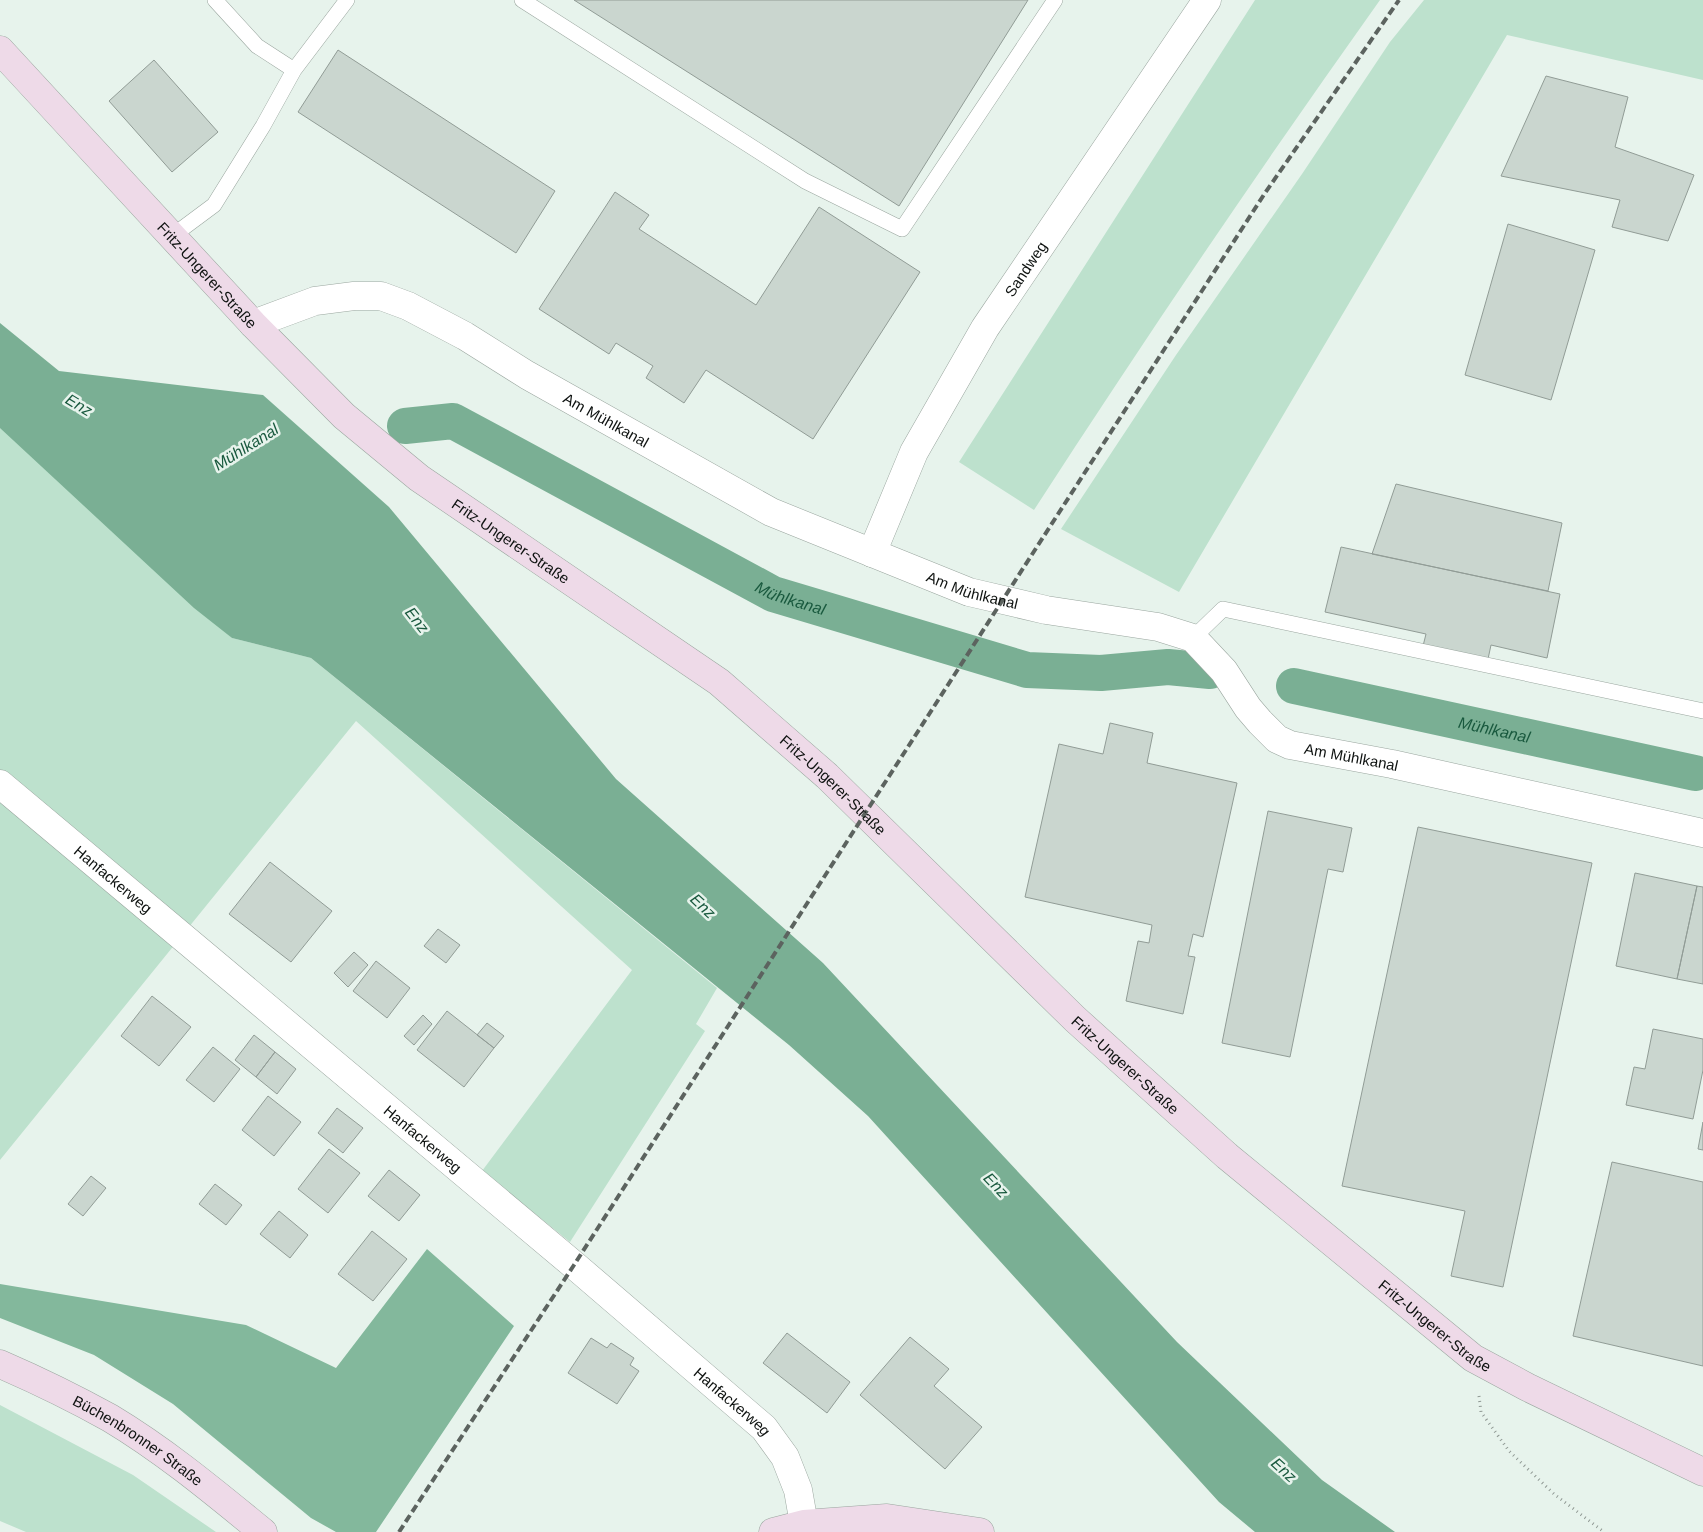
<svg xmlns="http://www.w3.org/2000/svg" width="1703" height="1532" font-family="Helvetica,sans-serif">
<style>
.green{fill:#bde1cd}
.forest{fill:#83b89c}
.water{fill:#7aaf94}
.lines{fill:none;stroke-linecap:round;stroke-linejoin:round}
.canal{stroke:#7aaf94;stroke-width:36}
.building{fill:#cad6cf;stroke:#919c96}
.lane-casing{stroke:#9aa69f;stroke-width:16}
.street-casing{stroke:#9aa69f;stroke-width:29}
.secondary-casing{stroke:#9aa69f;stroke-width:29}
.path{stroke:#909994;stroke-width:3;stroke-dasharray:1 4;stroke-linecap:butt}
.lane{stroke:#fff;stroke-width:15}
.street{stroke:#fff;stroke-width:28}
.secondary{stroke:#eedae8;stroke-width:28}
.rail{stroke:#5c635f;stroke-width:4;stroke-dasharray:8 4;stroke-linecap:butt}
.labels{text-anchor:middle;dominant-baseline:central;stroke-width:5;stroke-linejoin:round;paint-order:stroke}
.street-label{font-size:15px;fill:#0e1210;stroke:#e7f3ec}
.water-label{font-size:16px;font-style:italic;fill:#19593e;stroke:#e7f3ec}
</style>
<rect width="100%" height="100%" fill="#e7f3ec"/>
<path class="green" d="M1255,0H1380C1261,167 1146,337 1034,510L959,462Z
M1424,0H1703V80L1507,35L1179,592L1061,529L1176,355L1302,174L1390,42Z
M0,426L232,638L311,658L717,988L696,1024L705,1031L570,1242L482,1171L632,970L356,721L0,1160Z
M0,1405L133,1475L216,1532H26L0,1521Z"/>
<path class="forest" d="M427,1249L514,1326L376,1532H336L311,1518L173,1404L94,1355L0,1318V1284L246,1325L336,1368Z"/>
<path class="water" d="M0,323L59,371L263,395L389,507L616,779L823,963L1177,1342L1322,1480L1395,1532H1255L1219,1502L868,1116L789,1045L311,658L232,638L194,608L0,428Z"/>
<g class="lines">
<g class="canal">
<path id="s1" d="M405,426L453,421L773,594L1027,670L1101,673L1168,667L1210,671"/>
<path id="s2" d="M1294,686L1695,773"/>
</g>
</g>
<path class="building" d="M574,0H1028L899,206Z
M338,50L555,191L516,253L298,112Z
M154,60L218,132L172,172L109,101Z
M1546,76L1628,97L1615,147L1694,175L1668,241L1612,227L1620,200L1501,176Z
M615,192L649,215L639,229L756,305L819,207L920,272L813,439L706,370L684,403L646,378L653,366L616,343L609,354L539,309Z
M1508,224L1595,250L1551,400L1465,375Z
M1396,484L1562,523L1548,591L1372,554Z
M1341,547L1560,594L1547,658L1491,645L1488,659L1423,646L1426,634L1325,612Z
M1110,723L1153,733L1147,763L1237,783L1203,937L1193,934L1188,956L1195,957L1183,1014L1126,1001L1138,941L1149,943L1152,925L1025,897L1059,744L1103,754Z
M1268,811L1352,828L1343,872L1328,869L1290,1057L1222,1043Z
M1418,827L1592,863L1503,1287L1451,1276L1465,1211L1342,1186Z
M270,862L332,911L291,962L229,914Z
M1635,873L1697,886L1677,979L1616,966Z
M1697,886L1703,887V984L1677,979Z
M438,929L460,945L446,963L424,946Z
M354,952L368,965L348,987L334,973Z
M376,961L410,988L387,1018L353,991Z
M152,996L191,1027L159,1066L121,1036Z
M447,1011L494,1048L464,1087L417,1050Z
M423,1015L432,1024L414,1045L404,1036Z
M487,1023L504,1036L494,1048L477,1035Z
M1653,1029L1703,1039V1070L1693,1119L1626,1105L1634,1067L1645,1069Z
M254,1035L275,1052L256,1077L235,1060Z
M213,1047L240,1069L214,1102L186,1080Z
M275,1052L296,1069L277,1094L256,1077Z
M268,1096L301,1122L274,1156L242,1130Z
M337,1108L363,1128L343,1153L318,1133Z
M1703,1122V1150L1698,1149Z
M329,1149L360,1173L328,1213L298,1189Z
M1612,1162L1703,1182V1366L1573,1336Z
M389,1170L420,1195L399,1221L368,1196Z
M91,1176L106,1188L83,1216L68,1204Z
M215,1184L242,1205L226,1225L199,1204Z
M279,1211L308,1235L290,1258L260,1234Z
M372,1231L407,1259L373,1301L338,1274Z
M787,1333L850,1382L827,1413L763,1363Z
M910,1337L949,1369L934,1386L982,1427L945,1469L860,1395Z
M591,1338L607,1348L611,1343L634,1358L630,1365L639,1371L617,1404L568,1373Z"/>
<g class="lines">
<defs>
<path id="lane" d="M215,0L257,46L294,70
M522,0L805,181L902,229L1055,0
M171,237L214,205L263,126L294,70L347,0
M1193,638L1223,609L1703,711"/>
<g id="street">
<path id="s3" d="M253,324L315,301L354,296H381L408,306L465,336L527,375L771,512L969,592L1046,610L1158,627L1193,638L1224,671L1248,708L1260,722L1277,739L1290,745L1392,764L1703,833"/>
<path id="s4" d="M872,553L914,452L985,328L1207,0"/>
<path id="s5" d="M0,784L574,1265L764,1428L785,1457L798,1490L804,1524"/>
</g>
<g id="secondary">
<path id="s6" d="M0,50L253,324L344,416L419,478L719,682L827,776L1075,1019L1227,1156L1473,1358L1527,1387L1703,1472"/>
<path id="s7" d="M0,1364C37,1380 74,1398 110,1418C165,1451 214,1492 263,1532"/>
<path d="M773,1532L804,1524L887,1518L980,1532"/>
</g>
</defs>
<use href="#lane" class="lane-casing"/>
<use href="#street" class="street-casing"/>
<use href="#secondary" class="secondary-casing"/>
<path class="path" d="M1479,1396L1481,1412L1509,1451L1554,1494L1604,1532"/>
<use href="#lane" class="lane"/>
<use href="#street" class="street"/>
<use href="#secondary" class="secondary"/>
<path class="rail" d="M399,1532L574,1265L1265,193L1399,0"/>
</g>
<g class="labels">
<g class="street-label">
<text stroke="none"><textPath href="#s4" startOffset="324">Sandweg</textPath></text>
<text stroke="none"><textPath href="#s6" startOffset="306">Fritz-Ungerer-Straße</textPath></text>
<text stroke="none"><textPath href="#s3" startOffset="390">Am Mühlkanal</textPath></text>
<text stroke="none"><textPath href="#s6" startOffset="711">Fritz-Ungerer-Straße</textPath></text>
<text stroke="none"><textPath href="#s3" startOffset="795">Am Mühlkanal</textPath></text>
<text stroke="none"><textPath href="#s3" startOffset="1230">Am Mühlkanal</textPath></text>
<text stroke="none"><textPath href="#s6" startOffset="1116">Fritz-Ungerer-Straße</textPath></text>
<text stroke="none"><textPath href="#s5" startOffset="148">Hanfackerweg</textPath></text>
<text stroke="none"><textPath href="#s6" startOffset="1521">Fritz-Ungerer-Straße</textPath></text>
<text stroke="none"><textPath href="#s5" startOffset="552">Hanfackerweg</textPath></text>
<text stroke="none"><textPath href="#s6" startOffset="1926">Fritz-Ungerer-Straße</textPath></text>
<text stroke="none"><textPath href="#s5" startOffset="958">Hanfackerweg</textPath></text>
<text stroke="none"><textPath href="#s7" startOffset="158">Büchenbronner Straße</textPath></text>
</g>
<g class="water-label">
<text transform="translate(79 405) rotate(31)">Enz</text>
<text transform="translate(246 447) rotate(-32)">Mühlkanal</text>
<text stroke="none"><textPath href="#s1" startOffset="430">Mühlkanal</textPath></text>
<text transform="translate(417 620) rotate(52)">Enz</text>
<text stroke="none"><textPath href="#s2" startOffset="205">Mühlkanal</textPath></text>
<text transform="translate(703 906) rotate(43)">Enz</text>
<text transform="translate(996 1185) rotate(46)">Enz</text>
<text transform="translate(1284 1470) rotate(42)">Enz</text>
</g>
</g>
</svg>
